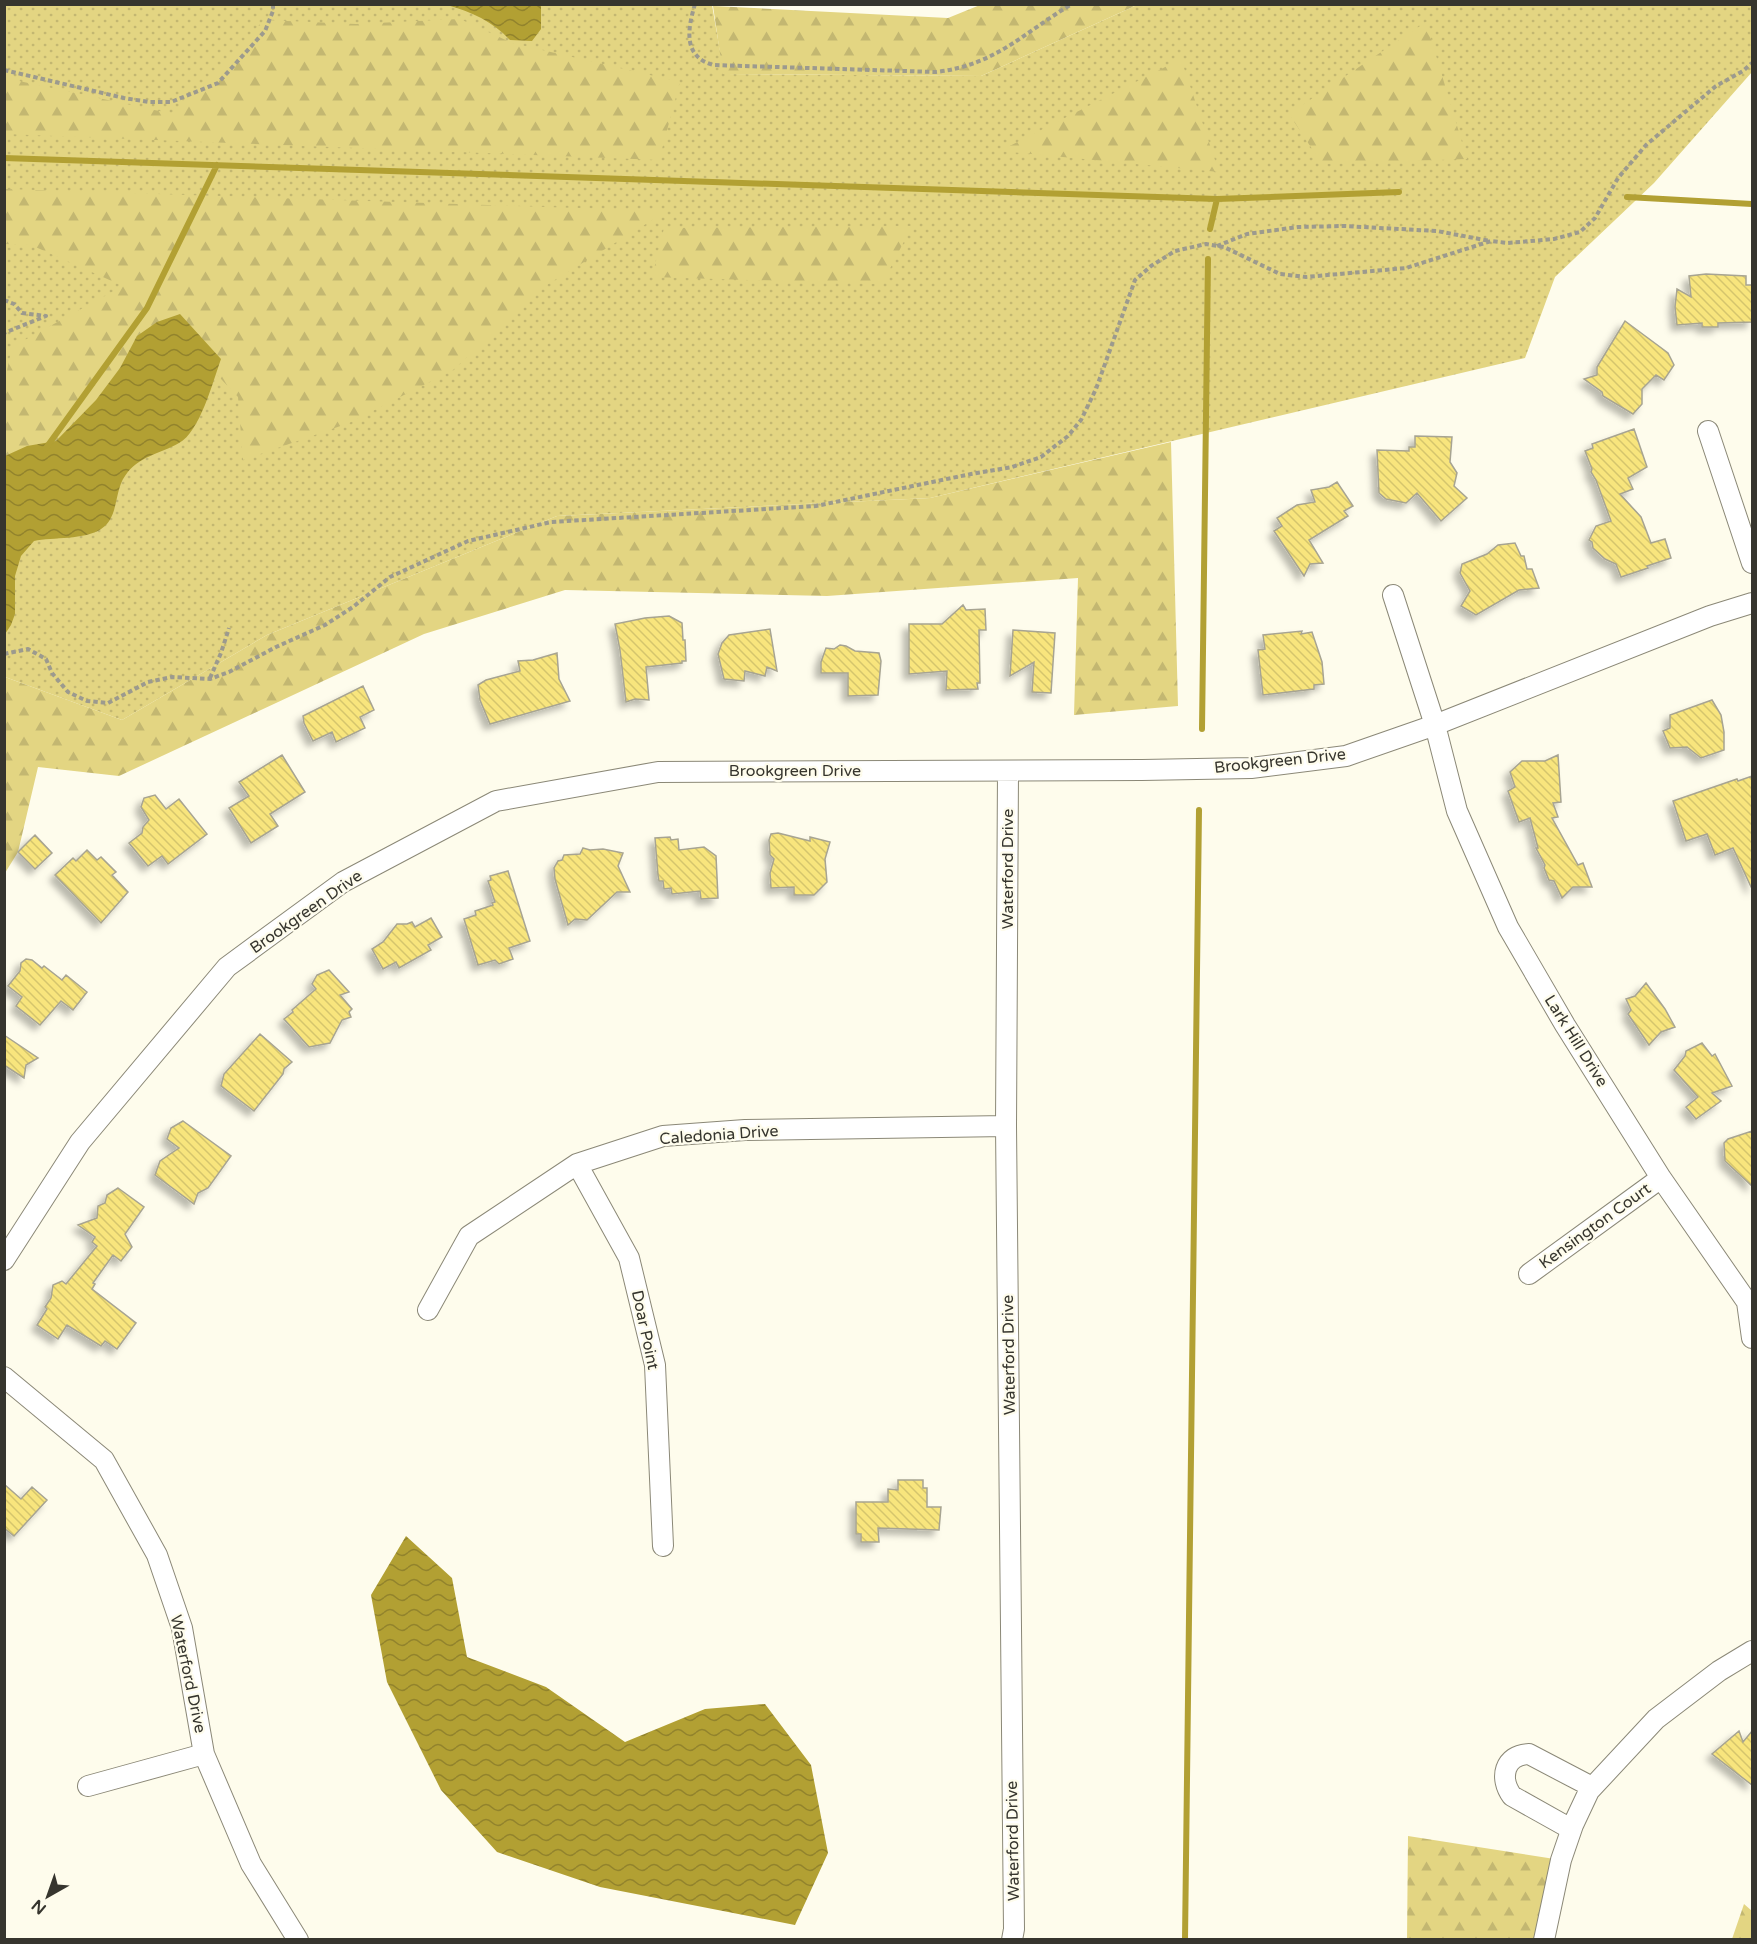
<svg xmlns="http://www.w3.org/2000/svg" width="1757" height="1944" font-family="'Varela Round',sans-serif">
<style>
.grass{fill:url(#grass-dots)}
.forest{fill:url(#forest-firs)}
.water{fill:url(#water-waves)}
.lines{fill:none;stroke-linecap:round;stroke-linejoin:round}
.stream{stroke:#b2a033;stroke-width:6}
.building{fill:url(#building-back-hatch);stroke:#a7a492;stroke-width:1.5;filter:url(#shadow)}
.street-casing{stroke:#8b8877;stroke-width:22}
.path{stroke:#9c9a8e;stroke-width:4;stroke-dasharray:4.5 3;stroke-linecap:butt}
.street{stroke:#fff;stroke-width:20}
.labels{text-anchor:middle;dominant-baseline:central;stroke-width:4.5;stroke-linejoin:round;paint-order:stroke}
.street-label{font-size:16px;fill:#36352e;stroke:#fefcec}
</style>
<defs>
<pattern id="grass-dots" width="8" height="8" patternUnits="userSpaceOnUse" patternTransform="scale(1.5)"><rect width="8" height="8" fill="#e3d582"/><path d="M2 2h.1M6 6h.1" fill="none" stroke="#c3b771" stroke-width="1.8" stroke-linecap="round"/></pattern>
<pattern id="forest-firs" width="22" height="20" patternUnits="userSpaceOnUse" patternTransform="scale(1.5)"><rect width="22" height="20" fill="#e3d582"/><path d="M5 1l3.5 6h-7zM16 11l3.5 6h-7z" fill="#c3b771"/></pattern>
<pattern id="water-waves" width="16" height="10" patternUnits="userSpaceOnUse" patternTransform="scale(1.5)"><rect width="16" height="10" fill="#b2a033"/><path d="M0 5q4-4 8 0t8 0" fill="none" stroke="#92832c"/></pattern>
<pattern id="building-back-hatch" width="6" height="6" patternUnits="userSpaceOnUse" patternTransform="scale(1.5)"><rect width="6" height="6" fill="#f8e57d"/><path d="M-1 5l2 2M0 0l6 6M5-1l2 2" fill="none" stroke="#d5c56c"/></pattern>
<filter id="shadow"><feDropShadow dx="-5.5" dy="5.5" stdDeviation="3" flood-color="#0004"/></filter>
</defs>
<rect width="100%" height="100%" fill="#fefcec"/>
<path class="grass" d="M1752,4V72L1654,183L1555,277L1525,358L930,498L557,516L267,635L122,720L5,677L4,5H712L724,74L981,76L1137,5Z"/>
<path class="forest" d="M980,5H1137L981,76L723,74L713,6L948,18Z
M460,19L512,43L680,82L659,160L5,134V78L173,114L264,20L356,24Z
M1426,22L1467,159L1322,164L1289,114Z
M1181,59L1219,172L1000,151Z
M5,189L667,211L545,286L453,370L349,423L243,460L238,397L206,363L44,477L5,455V380L12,347L123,286L31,245L5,244Z
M912,226L882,284L652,277L664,228Z
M1171,442L1178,706L1074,715L1078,578L827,596L565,590L424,634L119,776L38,767L18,852L5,873V677L122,720L267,635L557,516L930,498Z
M1408,1836L1561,1860L1544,1939L1407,1940Z
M1744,1904L1752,1911V1939H1732Z"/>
<path class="water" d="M447,5H541V29L532,41L510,40C492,21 472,12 447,5Z
M180,314L221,359C213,381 200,432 179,443C160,454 138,456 125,476C114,491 119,518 101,529C85,540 53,537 34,541L21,556L15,576V614L11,625L5,634V456L27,446L56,441L96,400L120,368L137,336L157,322Z
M406,1536L452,1578L467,1657L546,1687L625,1742L705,1709L765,1704L811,1765L828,1853L795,1925L600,1887L497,1852L441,1790L387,1682L371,1595Z"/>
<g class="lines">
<path class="stream" d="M4,158L1217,199L1399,192
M1627,197L1752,204
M1210,229L1217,199
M46,448L147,308L217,165
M1202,729L1208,259
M1185,1940L1199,810"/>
</g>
<path class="building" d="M1706,274L1746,276V285H1752V322L1718,323V327H1702V323L1677,325L1675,307L1677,289L1691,297L1689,276Z
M1625,321L1668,353L1674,365L1664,380L1656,375L1642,389V404L1633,414L1603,396L1602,392L1584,379L1597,375V367Z
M1634,429L1647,467L1628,478L1633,489L1620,494L1641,517L1651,543L1665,539L1671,558L1647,566L1648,568L1621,577L1616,564L1605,559L1593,548L1592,542L1589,540L1596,526L1611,521L1596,480L1591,472L1592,469L1585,451L1593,448L1592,444Z
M1415,436L1452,437L1450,462L1457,473L1454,486L1467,498L1441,521L1417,493L1406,503L1386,499L1379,493L1377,450L1409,451V447H1415Z
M1337,482L1353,506L1344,511L1348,516L1309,540L1323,563L1310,564L1304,576L1274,531L1282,526L1277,518L1297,505L1315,502L1311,490L1329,487Z
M1515,543L1521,556H1524L1527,569H1532L1539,588L1519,590L1476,615L1461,606L1470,591L1460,573L1462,564L1487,554L1498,545Z
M963,605L966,610L985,609L986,630H979L980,683H977L978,689L946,690L947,671L909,674V624H942Z
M669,616L682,623L683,640H685L686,661H682V663L646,667L649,700L635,699L626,702L620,650L615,624L645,618Z
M770,629L777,671L767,667L765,676L745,671L744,681L724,679L718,654L722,643L729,635Z
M1013,630L1055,633L1051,693L1032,692L1034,662L1010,676Z
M1302,631L1301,634L1312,632L1322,662L1324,684L1314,685V689L1263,695L1258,650L1265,649L1263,635Z
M840,645L846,646L855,651L879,653L881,661L878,695L848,696V673H821V662L826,648L834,649Z
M557,653L559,679L570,701L490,724L480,700L478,685L486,680L520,671L518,661L533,660Z
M363,686L374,710L360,717L365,728L336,742L332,732L313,741L304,723L303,716Z
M1712,700L1721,715L1724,732V750L1701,758L1687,747L1670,748L1663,731L1670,728V715Z
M282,755L305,792L270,814L278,826L251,843L229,808L249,796L239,782Z
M1558,755L1561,802L1553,803L1558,817L1552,818L1578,865L1583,863L1592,887H1573L1562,898L1554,881L1549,880L1544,868L1545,865L1536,848H1538L1530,818L1519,822L1508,791L1515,787L1510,772L1522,761H1545Z
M1752,776V889L1733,848L1715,855L1707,834L1686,841L1673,801L1737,779L1738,781Z
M155,795L166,809L179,799L207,834L168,864L162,856L148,866L129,843L142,833L143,827L149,820L141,807L144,798Z
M778,833L810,841V837L830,842L825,859L827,882L814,895H794V887L771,888L770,873L774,859L770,855L769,840L771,834Z
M35,835L52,853L35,869L18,852Z
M670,837L671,840L678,839L679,850L704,847L716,856L718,898L701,899L700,891L672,894L671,888L664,889L663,881H659L658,875L655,838Z
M583,848L590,850L603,849L623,853L618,866L630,892H617L587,920L575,919L568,925L555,879L554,868L558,861L562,860L564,855L580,854Z
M87,850L97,860L101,857L116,872L112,875L128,892L101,923L55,875L73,858L76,861Z
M508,871L530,941L509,948L513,959L499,964L495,960L478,965L464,919L476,915L475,911L493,905L492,903L495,902L488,881L491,880L490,876Z
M431,918L442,937L428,945L431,950L399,968L396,962L383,969L372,949L383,942L397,924H407L412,922L415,927Z
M26,959L32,960L42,968L44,966L62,980L66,975L87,992L73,1010L61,1001L40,1025L16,1006L22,997L8,986L20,971L21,963Z
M329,970L349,992L340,995L352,1009L349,1012L351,1017L342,1020L330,1043L309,1047L284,1019L293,1012L292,1010L316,989L312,984L317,975Z
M1646,983L1665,1009L1675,1027L1661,1032L1649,1045L1628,1014L1631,1010L1626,999L1635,996Z
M260,1034L292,1062L284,1069L283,1074L254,1111L221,1086L224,1074Z
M4,1035L38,1058L26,1065L24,1078L4,1065Z
M1702,1043L1712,1056L1715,1054L1732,1086L1712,1093L1721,1101L1696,1119L1686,1107L1698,1097L1674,1070L1685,1056L1686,1051Z
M183,1121L231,1156L208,1188L198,1193L194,1204L155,1175L160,1161L179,1148L167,1139L171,1128Z
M1752,1131V1186L1725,1161L1724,1143L1728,1139Z
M118,1188L144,1207L125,1234L132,1247L121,1261L113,1255L93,1283L95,1284L92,1289L136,1323L117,1349L105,1341L101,1346L67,1325L58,1339L37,1325L47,1309L45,1307L51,1298L53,1285L62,1281L66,1284L97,1246L92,1242L95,1237L78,1225L97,1218L98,1206L105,1203L107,1195Z
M898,1480H923V1488H927V1507H941L939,1530L878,1528L879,1542H861V1534H856V1502H888V1489L898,1490Z
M4,1484L21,1499L32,1487L47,1500L14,1536L4,1528Z
M1739,1731L1743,1742L1752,1731V1785L1712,1754Z"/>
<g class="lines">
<defs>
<path id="street" d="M1708,431L1752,563
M1393,595L1435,725L1457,811L1508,927L1565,1025L1661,1178L1747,1302L1752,1338
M1008,771L1006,1126L1014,1929L1012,1940
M577,1164L629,1258L655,1365L663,1546
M4,1260L80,1142L227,967L343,882L496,801L658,772L1142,770L1251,768L1346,756L1435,725L1710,616L1752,603
M1529,1274L1661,1178
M428,1310L469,1236L577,1164L663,1136L745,1130L1006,1126
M4,1377L104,1460L157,1555L182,1628L204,1754L251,1864L298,1940
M88,1786L204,1754
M1571,1829L1512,1796C1499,1778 1504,1755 1529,1754L1592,1787
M1544,1940L1561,1860L1573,1825L1589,1791L1656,1719L1719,1671L1752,1651"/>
</defs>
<use href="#street" class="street-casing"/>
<path class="path" d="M695,4C688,28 682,56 713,65L936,72C996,65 1023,33 1072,4
M4,70L124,98L149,102H171L218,83L265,31L273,11V4
M1217,246L1247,234L1298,227L1344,226L1437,231L1490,241
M4,300L14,304L22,313L46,316L4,333
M4,654L28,649L46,659L52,673L68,692L87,701L108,703L148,682L172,677L210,679L229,672L276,647L325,625L353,607L390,577L468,541L551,522L816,506L971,474L1012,467L1041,457L1068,436L1081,420L1096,389L1135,280L1151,266L1175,251L1206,244L1224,247L1280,274L1306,277L1406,268L1491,241L1508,243L1554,239L1580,232L1595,218L1618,178L1646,145L1716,86L1743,71L1752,63
M210,678L221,653L229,628"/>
<use href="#street" class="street"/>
</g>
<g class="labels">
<g class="street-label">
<text transform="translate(1280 761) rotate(-6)">Brookgreen Drive</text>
<text x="795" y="771">Brookgreen Drive</text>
<text transform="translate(1008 869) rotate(-90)">Waterford Drive</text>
<text transform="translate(306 912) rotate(-35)">Brookgreen Drive</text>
<text transform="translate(1576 1041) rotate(58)">Lark Hill Drive</text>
<text transform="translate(719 1135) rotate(-4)">Caledonia Drive</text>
<text transform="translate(1595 1226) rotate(-36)">Kensington Court</text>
<text transform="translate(645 1330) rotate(78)">Doar Point</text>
<text transform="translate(1009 1355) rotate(-91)">Waterford Drive</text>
<text transform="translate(188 1674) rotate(78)">Waterford Drive</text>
<text transform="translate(1013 1841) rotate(-91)">Waterford Drive</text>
</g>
</g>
<rect width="1757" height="1944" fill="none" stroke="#36352e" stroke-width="12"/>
<g transform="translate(48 1896) rotate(220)" stroke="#fefcec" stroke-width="4.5" paint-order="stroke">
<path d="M0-4.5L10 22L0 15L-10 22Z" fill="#36352e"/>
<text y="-9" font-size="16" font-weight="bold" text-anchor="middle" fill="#36352e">N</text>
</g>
</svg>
